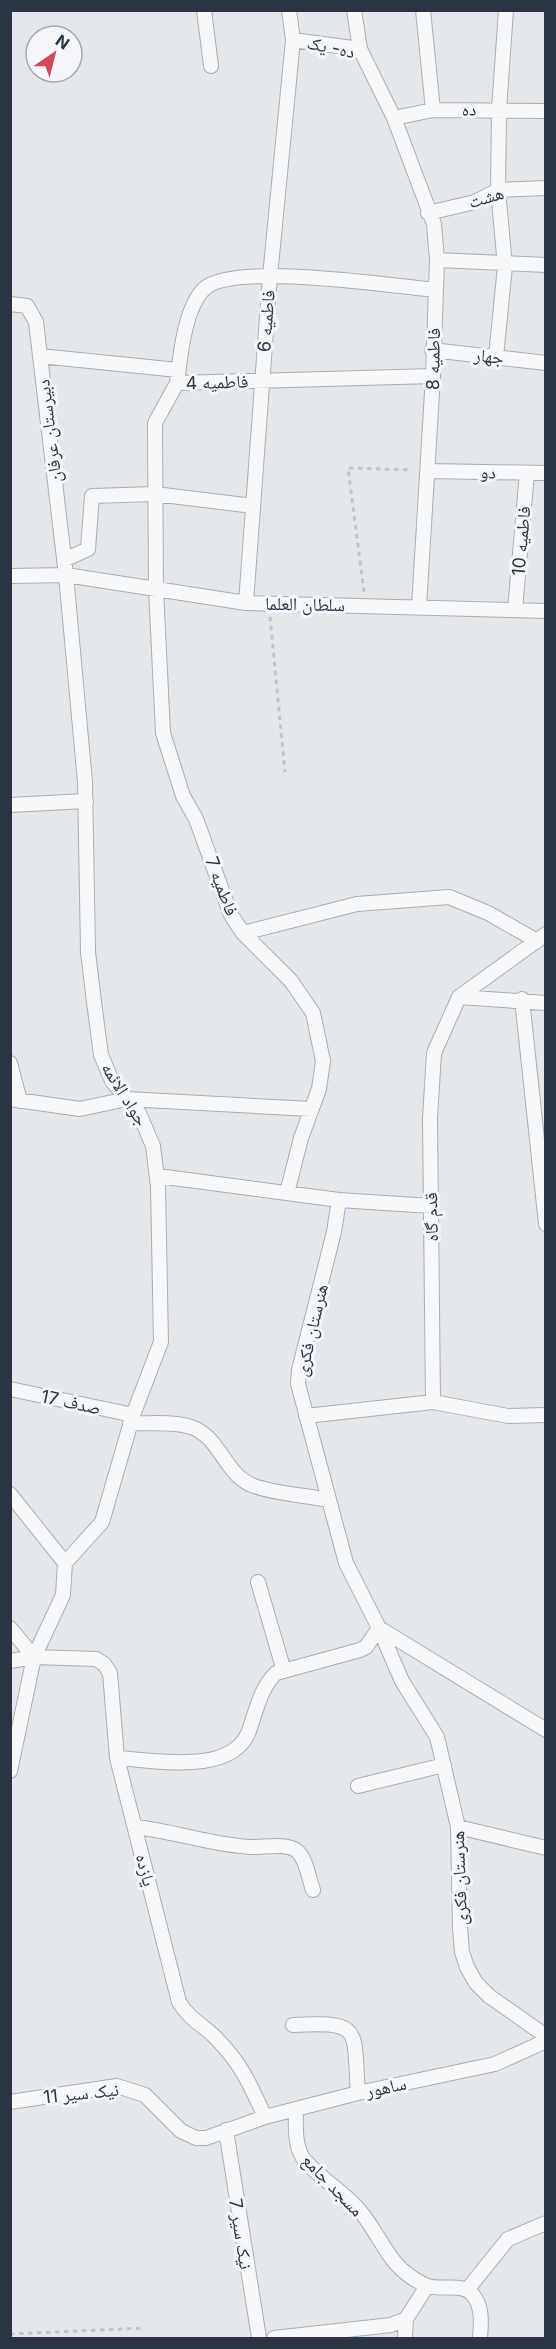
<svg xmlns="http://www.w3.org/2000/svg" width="556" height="2349" font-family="Inter,'Noto Naskh Arabic',sans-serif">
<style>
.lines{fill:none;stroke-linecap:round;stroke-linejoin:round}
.street-casing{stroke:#a9aeb7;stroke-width:16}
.path{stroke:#c2c5cb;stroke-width:3;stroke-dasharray:4.5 4.5;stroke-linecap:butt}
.street{stroke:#f7f8fa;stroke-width:14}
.labels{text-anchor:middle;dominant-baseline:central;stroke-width:6;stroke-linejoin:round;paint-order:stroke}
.street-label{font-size:18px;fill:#2b3445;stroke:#f4f6f9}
</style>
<rect width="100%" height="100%" fill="#e4e7ec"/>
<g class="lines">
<defs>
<path id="street" d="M204,10L211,66
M289,10L293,40L360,49L394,118L434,224L437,260L433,376L419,607
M354,10L360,49
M423,10L433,110
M394,118L433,110L546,111
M428,213L475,202L498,190L546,188
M437,260L546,265
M10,304L27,306L36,322L66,575L85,782L88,952L94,1002L101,1055L112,1081L139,1113L153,1146L158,1186L161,1342L133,1415L102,1522L65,1563L63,1595L34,1657L10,1771
M432,350L546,363
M40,356L178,370
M496,357L505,266L498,190L499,110L506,10
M177,383C180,356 185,306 205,288C235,262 392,286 436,290
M430,471L546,473
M64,560L88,549L92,496L155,494L253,506
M10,576L66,575L246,603L546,611
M246,603L270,276L293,40
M515,610L527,473
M10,805L86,801
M243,933L357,904L449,897L488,913L537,941
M459,997L546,934
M522,999L546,1224
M10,1063L20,1101
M10,1099L80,1109L127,1099L311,1109
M158,1176L339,1200L431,1206
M287,1193L301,1138L319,1089L323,1061L313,1013L291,981L243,933L231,915L196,819L183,796L163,733L156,589L155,423L177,383L433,376
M339,1200L334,1232L299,1370L298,1384L346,1563L379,1628L546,1730
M10,1389L133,1415
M433,1402L508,1416L546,1415
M306,1416L433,1402L430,1118L434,1053L459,997L546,1003
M130,1423C149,1424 174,1421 191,1427C221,1437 224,1475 254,1486C277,1494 304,1495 328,1500
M10,1494L65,1563
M258,1582L284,1671
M10,1628L34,1657
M379,1628L402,1681L437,1737L458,1827L460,1928L462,1952L467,1967L476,1983L489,1996L546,2036
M10,1661L34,1657L96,1659L104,1664L110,1673L117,1758L179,2002C189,2019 203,2025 216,2038C243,2066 249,2083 265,2117
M117,1758C155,1760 232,1776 249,1731C256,1711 261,1687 276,1673L360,1650L366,1647L379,1628
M358,1786L444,1765
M135,1827C174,1831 211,1845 251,1847C263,1848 286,1842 297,1851C306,1858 309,1879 313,1890
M458,1827L546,1848
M293,2025C364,2021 353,2029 358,2093
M10,2102L117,2086L145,2095L181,2131L196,2138H206L265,2117L358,2093L495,2064L546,2041
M296,2109C296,2125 294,2144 303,2158C318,2178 344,2191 360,2211C384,2240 387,2267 425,2285C439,2292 462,2281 473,2295C483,2307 481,2324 480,2338
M226,2130L259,2338
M467,2290L508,2239L546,2223
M274,2338L391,2325L406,2319L427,2286
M405,2338L406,2319"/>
</defs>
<use href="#street" class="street-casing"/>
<path class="path" d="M364,592L348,468L412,470
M270,617L285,772
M10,2334L145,2328"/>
<use href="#street" class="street"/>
</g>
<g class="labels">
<g class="street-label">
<text transform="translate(331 47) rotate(12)">ده- یک</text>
<text transform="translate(469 109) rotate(-1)">ده</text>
<text transform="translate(486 197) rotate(-17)">هشت</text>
<text transform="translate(266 321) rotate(-86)">فاطمیه 6</text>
<text transform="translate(489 356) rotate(7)">جهار</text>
<text transform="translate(433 359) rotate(-89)">فاطمیه 8</text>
<text transform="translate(217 382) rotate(-2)">فاطمیه 4</text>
<text transform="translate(49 431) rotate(-97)">دبیرستان عرفان</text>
<text transform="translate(488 472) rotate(1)">دو</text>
<text transform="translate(521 541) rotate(-85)">فاطمیه 10</text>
<text transform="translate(305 604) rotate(1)">سلطان العلما</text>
<text transform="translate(222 886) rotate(69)">فاطمیه 7</text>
<text transform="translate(125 1094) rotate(58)">جواد الائمه</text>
<text transform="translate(431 1217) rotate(-91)">قدم گاه</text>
<text transform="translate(311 1330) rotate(-77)">هنرستان فکری</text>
<text transform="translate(71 1402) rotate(12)">صدف 17</text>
<text transform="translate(146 1870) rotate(76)">یازده</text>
<text transform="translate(459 1878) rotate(-92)">هنرستان فکری</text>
<text transform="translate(386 2087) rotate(-12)">ساهور</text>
<text transform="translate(81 2093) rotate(-6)">نیک سیر 11</text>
<text transform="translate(333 2185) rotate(46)">مسجد جامع</text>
<text transform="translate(241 2234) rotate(81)">نیک سیر 7</text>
</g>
</g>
<rect width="556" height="2349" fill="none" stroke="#2b3445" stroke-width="24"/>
<g transform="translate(54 54) rotate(35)"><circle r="28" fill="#f4f6f9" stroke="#a4a8b1" stroke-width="1.5"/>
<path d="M0-4.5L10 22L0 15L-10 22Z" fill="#d1495b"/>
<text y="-9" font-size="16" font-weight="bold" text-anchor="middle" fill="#2b3445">N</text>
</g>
</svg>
